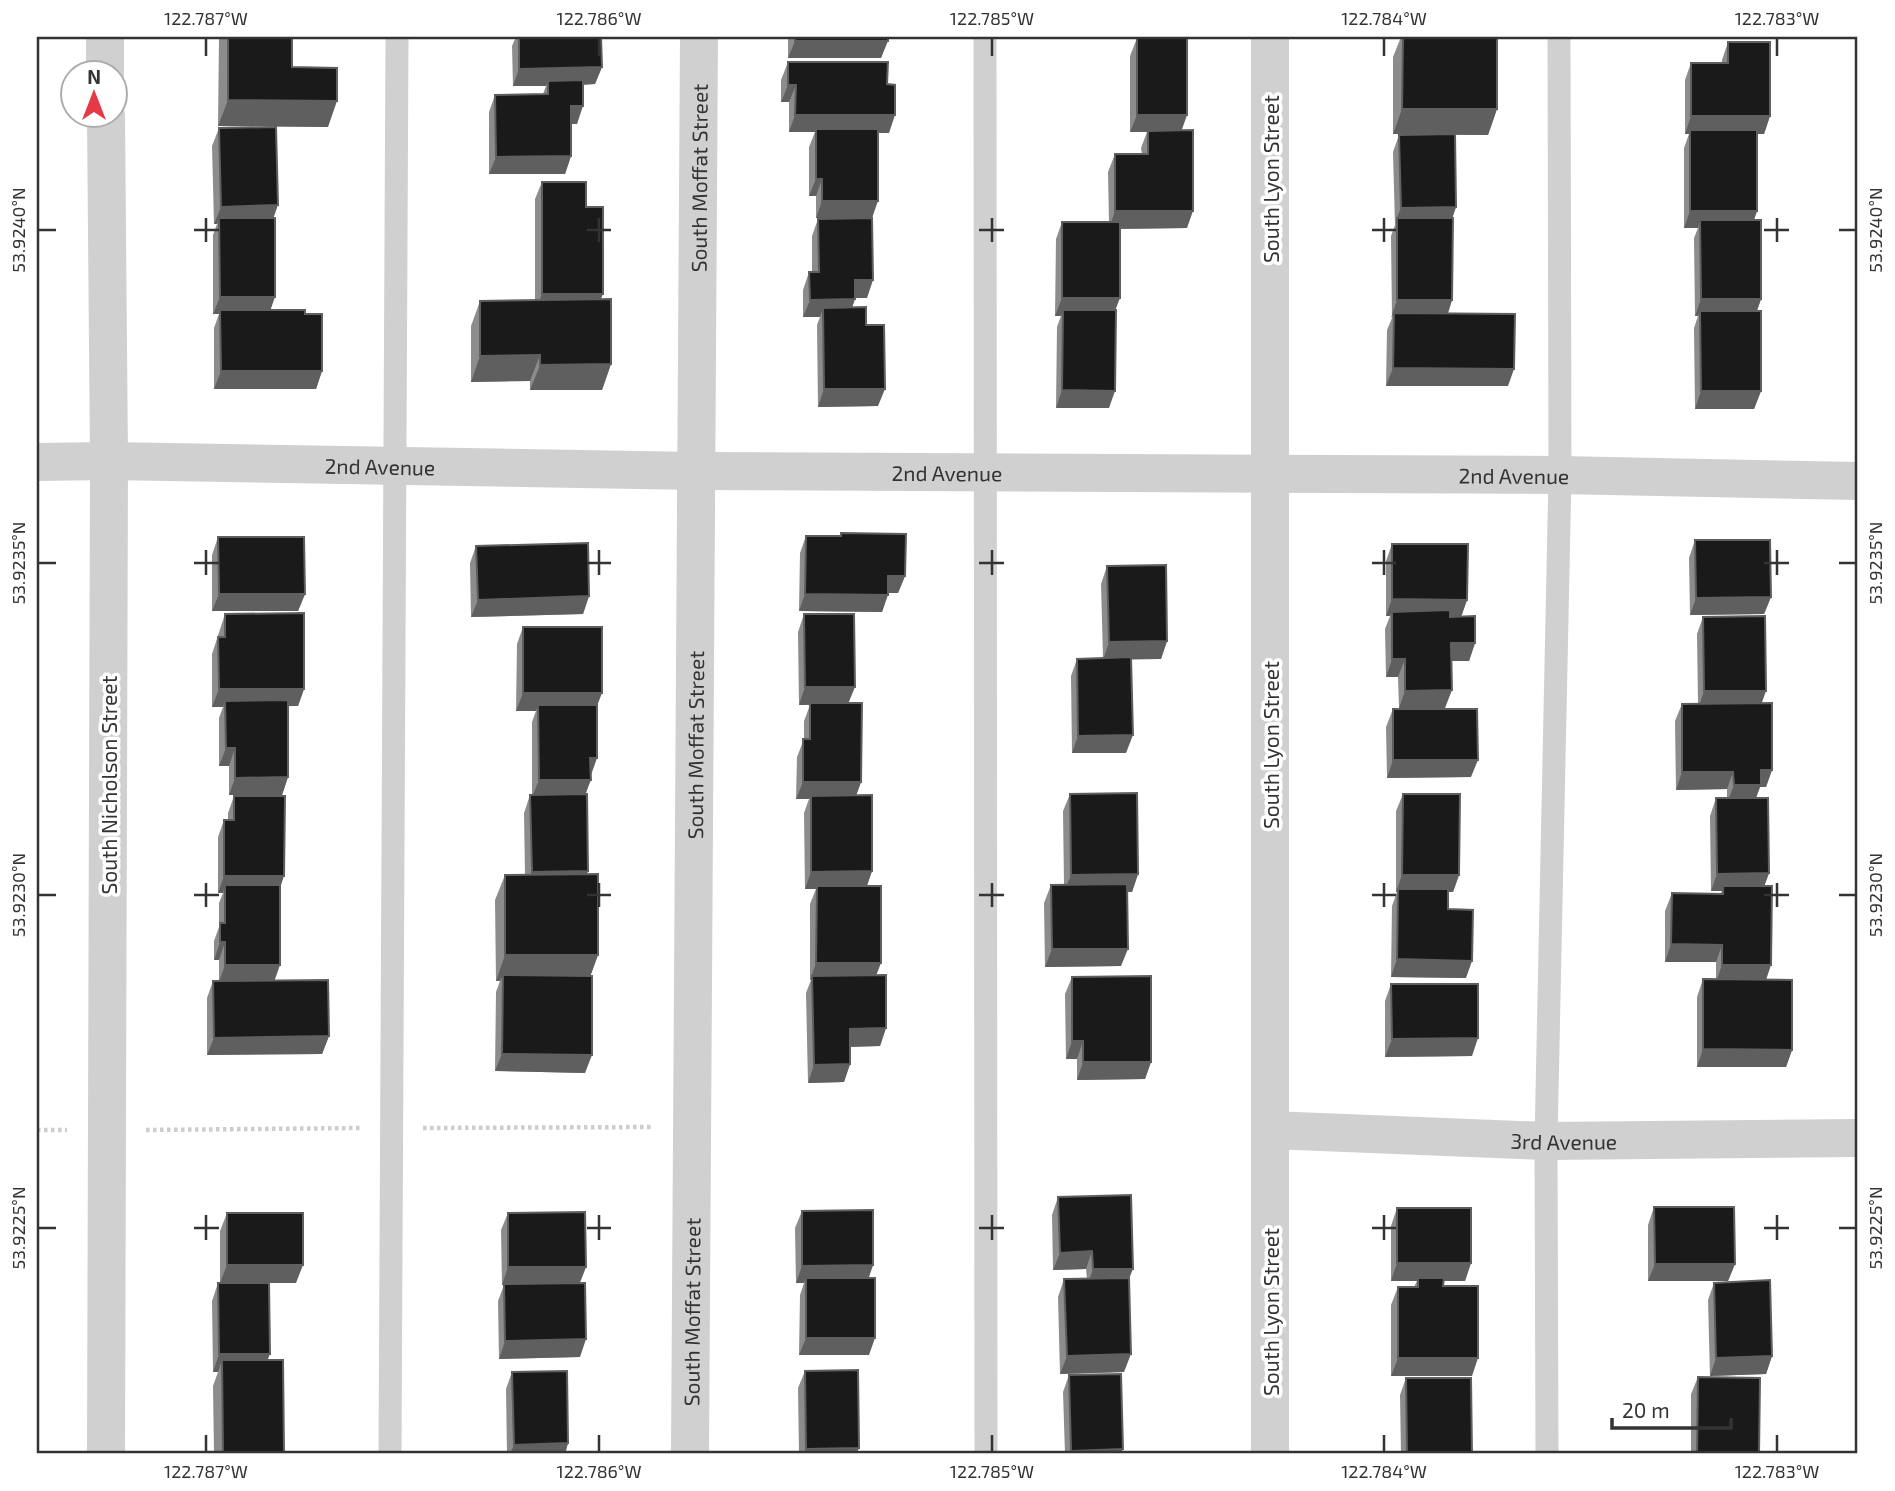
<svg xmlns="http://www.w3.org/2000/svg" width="1895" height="1491" font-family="'Exo 2',sans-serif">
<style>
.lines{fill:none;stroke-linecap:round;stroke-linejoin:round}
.path{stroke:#cdcdcd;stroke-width:4.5;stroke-dasharray:3.5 3.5;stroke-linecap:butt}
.lane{stroke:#d0d0d0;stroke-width:23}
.street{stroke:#d0d0d0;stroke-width:38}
.wall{fill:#8c8c8c}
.shaded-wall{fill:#5f5f5f}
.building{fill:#1a1a1a;stroke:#5f5f5f;stroke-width:2}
.ticks{fill:none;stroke:#333;stroke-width:2.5}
.labels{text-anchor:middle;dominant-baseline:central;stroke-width:7;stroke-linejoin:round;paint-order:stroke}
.street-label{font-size:21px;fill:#333;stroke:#fff}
.neatline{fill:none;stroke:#333;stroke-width:2.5}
.ticks-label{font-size:18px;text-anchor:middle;fill:#333}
</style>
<rect width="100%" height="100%" fill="#fff"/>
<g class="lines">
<path class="path" d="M423,1128L652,1127
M37,1130H67
M146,1130L361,1128"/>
<path class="lane" d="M985,37L986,1454
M390,1454L397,37
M1547,1454L1546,1141L1560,475L1559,37"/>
<g class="street">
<path d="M105,37V74"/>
<path d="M106,116L109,461L106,1454"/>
<path id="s1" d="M37,462L109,461L697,471L1560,475L1858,481"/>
<path id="s2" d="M1270,1130L1546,1141L1858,1138"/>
<path id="s3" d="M690,1454L699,37"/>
<path d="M1270,1454V37"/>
</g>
</g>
<path class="wall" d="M219,37H292V67L328,127L218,126Z
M516,37H601L602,67L595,84L583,85L577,124H571V156L565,174H489V112L495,95L543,94L546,86H513L512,46Z
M788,37H888L881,58H788Z
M1158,37H1195L1194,39H1187V115L1181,130L1187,228L1120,229L1109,408H1056L1057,327L1061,316H1055L1056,239L1062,222H1109L1108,172L1115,154H1142L1141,148L1147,132H1130V56L1137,38H1158Z
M1401,37H1497V109L1488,135H1455L1456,207L1452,218V300L1448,314L1508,386H1386L1387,330L1392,318L1391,236L1395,225L1393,152L1399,135L1419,134H1393V57Z
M1728,42L1770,116L1764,134H1757V211L1754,220L1761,299L1757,311L1761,391L1754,409H1695L1694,328L1698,316H1695L1694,238L1698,228H1684V148L1689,134H1685V80L1691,63H1722V60Z
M788,62L887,84L889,133H878L867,298H855L852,307L866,325L878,406L818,407L817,325L820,317H803V290L809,272H812V236L818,219L853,218H816V196H809V147L815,132H789V102H781V80Z
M219,128L273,218L271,310L305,314L322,371L316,389H214V328L219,314H213V235L217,224H214L212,146Z
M542,182L586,207L611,364L602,390H530V381L471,382V326L480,301L535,300V199Z
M841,533L905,576L898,593H888L882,612L799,611L800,553L806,536H840Z
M218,537L305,594L298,611H212V555Z
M1695,540L1771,597L1764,614L1690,615L1689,558Z
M1392,544L1467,600L1461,617L1475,643L1469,661H1451L1445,708H1399L1398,677H1386L1385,629L1390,616H1386V561Z
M476,546L589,596L583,614L471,617L470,563Z
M1107,566L1167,641L1161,659H1131L1126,753H1072L1071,676L1077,659L1103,658L1101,584Z
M225,614L304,689L298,706H288V777L282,795H229V766H219V718L223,707H212V654Z
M804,614L849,703L861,782L856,795L872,871L867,886L876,975L886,1028L880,1046L850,1047V1064L844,1082L808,1083L806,993L811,980H810V904L816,889H805L804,813L809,799H796L797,757L804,739V721L810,705H799L798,632Z
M1703,617L1761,703L1772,770L1766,787H1760L1756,798L1769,873L1764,886L1766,980L1792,1050L1786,1067H1697V997L1703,979H1716V962H1665V911L1672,893L1720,894L1722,891H1711L1710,816L1716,798H1727V789L1676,790L1675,721L1682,704H1698L1697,634Z
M523,627L597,707L591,775L586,794L588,871L587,874L598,955L590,976L585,1073L495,1071L496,992L500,981H496L495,900L505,875H525L524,813L530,795H532V722L536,711H516L517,644Z
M1393,709L1471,777L1387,778L1386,727Z
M1070,794L1138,874L1132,892H1127L1121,966L1045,967L1044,903L1051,885H1064L1063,811Z
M1403,794L1459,875L1453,892H1448V909L1466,978L1391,977L1392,906L1397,892H1396V811Z
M234,796L280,888L274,980L329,1036L322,1054L207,1055V998L213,981H219V960H214V941L219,927V903L223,893H218V837L224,820H228V813Z
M1072,977L1151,1062L1145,1079L1077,1080V1059H1066L1065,994Z
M1391,984L1472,1056L1385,1057V1001Z
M1058,1197L1129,1279L1124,1372L1060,1374L1058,1297L1064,1279H1087L1086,1269L1053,1270L1052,1215Z
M1654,1207L1735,1264L1728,1281H1648V1225Z
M1397,1208L1471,1263L1465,1281H1444L1443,1286L1472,1376H1391V1305L1398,1287H1414L1417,1281H1391V1226Z
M802,1211L873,1265L868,1278L869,1355H799L800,1295L804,1283H796L795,1228Z
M227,1213L296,1283H269L268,1360L284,1454H214L213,1386L218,1372H213L212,1301L218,1283H220V1231Z
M508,1213L586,1267L580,1283V1357L499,1359L498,1301L504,1285H502L501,1230Z
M1714,1283L1772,1356L1766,1374L1710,1376L1708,1300Z
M805,1371L859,1448L856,1454H799L798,1388Z
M512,1372L568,1443L565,1454H507L506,1389Z
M1069,1375L1121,1454H1065L1063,1392Z
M1698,1377L1759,1454H1691V1394Z
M1406,1378L1472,1454H1401L1400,1395Z"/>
<path class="shaded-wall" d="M1158,37H1195L1194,39H1158Z
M795,41H888L881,58H788Z
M602,67L595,84L548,86V81L546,86H513L519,69Z
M788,85H796L789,102H781Z
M228,100L337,101L328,127L218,126Z
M571,106H583L577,124H564Z
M1402,109H1497L1488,135L1393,134Z
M795,115H895L889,133L816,132V129L815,132H789Z
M1137,115H1187L1181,132H1130Z
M1691,116H1770L1764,134H1690V130L1689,134H1685Z
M571,156L565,174H489L496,157Z
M816,179H822L816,196H809Z
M822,201H878L872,218H816Z
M278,205L272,222L219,218L217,224H214L221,207Z
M1456,207L1450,225L1397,218L1394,225L1401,208Z
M1115,211H1193L1187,228L1109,229Z
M1690,211H1757L1751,228L1700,220L1698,228H1684Z
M855,280H873L867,298H849Z
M542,294H603L596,311H535Z
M220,297H275L269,314L220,310L219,314H213Z
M1062,298H1120L1113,316L1063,310L1061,316H1055Z
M855,299L849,317L823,308L820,317H803L810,300Z
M1701,299H1761L1755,316L1700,311L1698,316H1695Z
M1397,300H1452L1446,318L1394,313L1391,318Z
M540,355L530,381L471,382L480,356Z
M611,364L602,390H530L540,365Z
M1393,368L1514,369L1508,386H1386Z
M221,371H322L316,389H214Z
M824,389H885L878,406L818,407Z
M1062,390L1115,391L1109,408H1056Z
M1701,391H1761L1754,409H1695Z
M888,576H905L898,593H882Z
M219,594H305L298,611H212Z
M805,594L888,595L882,612L799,611Z
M589,596L583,614L471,617L478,600Z
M1771,597L1764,614L1690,615L1696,598Z
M1392,599L1467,600L1461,617L1392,616V612L1390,616H1386Z
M1167,641L1161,659L1103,660L1109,642Z
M1451,643H1475L1469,661H1445Z
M1392,659H1405L1398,677H1386Z
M805,687H855L848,704L799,705Z
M219,689H304L298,706L225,707V701L223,707H212Z
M1452,690L1445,708H1399L1405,691Z
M1704,691H1766L1760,708L1698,709Z
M523,693H602L595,711L538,705L536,711H516Z
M1133,735L1126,753H1072L1078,736Z
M226,748H235L229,766H219Z
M590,758H597L591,775Z
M1393,760H1478L1471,777L1387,778Z
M1761,770H1772L1766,787H1760L1754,803H1727L1734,785Z
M1682,772H1733L1727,789L1676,790Z
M288,777L282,795H229L235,778Z
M539,780H591L584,797H532Z
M803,782H861L855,799L811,796L809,799H796Z
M588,871L582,888L526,890L532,872Z
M872,871L866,888L817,886L816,889H805L811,872Z
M1769,873L1763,890L1723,886L1722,891H1711L1717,874Z
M1138,874L1132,892H1064L1071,875Z
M1402,875H1459L1453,892H1398V889L1397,892H1396Z
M224,876H284L278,894L225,885L223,893H218Z
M220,942H225L219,960H214Z
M1671,944L1722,945L1716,962H1665Z
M1052,949H1128L1121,966L1045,967Z
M505,955H598L589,980L503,975L500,981H496Z
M1397,959L1472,961L1466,978L1391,977Z
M816,963H881L874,981L812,976L810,980Z
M225,965H280L274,982H219Z
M1722,965H1771L1765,983L1716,982Z
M886,1028L880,1046L843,1047L850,1029Z
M329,1036L322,1054L207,1055L214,1038Z
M1478,1038L1472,1056L1385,1057L1392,1039Z
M1072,1041H1083L1077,1059H1066Z
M1703,1049L1792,1050L1786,1067H1697Z
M502,1054L592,1055L585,1073L495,1071Z
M1083,1062H1151L1145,1079L1077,1080Z
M850,1064L844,1082L808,1083L814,1065Z
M1092,1251L1086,1269L1053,1270L1060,1253Z
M1397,1263H1471L1465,1281H1418V1278L1417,1281H1391Z
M1655,1264H1735L1728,1281H1648Z
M227,1265H303L296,1283H220Z
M873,1265L867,1283L806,1278L804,1283H796L802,1266Z
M508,1267H586L579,1284L502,1285Z
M1093,1269H1133L1126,1286L1087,1287Z
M806,1338H875L869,1355H799Z
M586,1339L580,1357L499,1359L505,1341Z
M219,1354H270L263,1371L222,1360L218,1372H213Z
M1131,1354L1124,1372L1060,1374L1067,1356Z
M1772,1356L1766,1374L1710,1376L1716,1358Z
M1398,1358H1478L1472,1376H1391Z
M568,1443L565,1454H510L514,1445Z
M859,1448L856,1454H804L806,1449Z
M1123,1449L1121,1454H1070L1071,1451Z"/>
<path class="building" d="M228,37H292V67L337,68V101L228,100Z
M519,37H601L602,67L519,69Z
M795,37H888V41H795Z
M1403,37H1497V109H1402Z
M1137,38H1187V115H1137Z
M1728,42H1770V116H1691V63H1728Z
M788,62H888L887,84L895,85V115H795L796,85H788Z
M583,80V106H571V156L496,157L495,95L548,94V81Z
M276,127L278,205L221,207L219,128Z
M816,129H878V201H822V179H816Z
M1193,130V211H1115V154H1148V131Z
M1690,130H1757V211H1690Z
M1455,134L1456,207L1401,208L1399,135Z
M542,182H586V207H603V294H542Z
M219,218H275V297H220Z
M872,218L873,280H855V299L810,300L809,272H819L818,219Z
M1397,218H1453L1452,300H1397Z
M1700,220H1761V299H1701Z
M1062,222H1120V298H1062Z
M611,299V364L540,365V355L480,356V301Z
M866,307V325H884L885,389H824L823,308Z
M220,310H305V314H322V371H221Z
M1063,310H1116L1115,391L1062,390Z
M1700,311H1761V391H1701Z
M1394,313L1515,314L1514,369L1393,368Z
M841,533L906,534L905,576H888V595L805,594L806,536H841Z
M218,537H304L305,594H219Z
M1695,540H1770L1771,597L1696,598Z
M588,543L589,596L478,600L476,546Z
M1392,544H1468L1467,600L1392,599Z
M1166,565L1167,641L1109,642L1107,566Z
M1450,610V617L1475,616V643H1451L1452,690L1405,691V659H1392V612Z
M304,613V689H219L218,637H225V614Z
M804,614H854L855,687H805Z
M1765,616L1766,691H1704L1703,617Z
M523,627H602V693H523Z
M1131,657L1133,735L1078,736L1077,659Z
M288,700V777L235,778V748H226L225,701Z
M810,703H862L861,782H803V739H810Z
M1772,703V770H1761V785H1734L1733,772H1682V704Z
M538,705H597V758H590L591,780H539Z
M1393,709H1477L1478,760H1393Z
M1137,793L1138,874L1071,875L1070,794Z
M587,794L588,871L532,872L530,795Z
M1403,794H1460L1459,875H1402Z
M872,795V871L811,872V796Z
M234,796H285L284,876H224V820H234Z
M1716,798H1768L1769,873L1717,874Z
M598,874V955H505V875Z
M1127,884L1128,949H1052L1051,885Z
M225,885H280V965H225V942H220V923H225Z
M817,886H881V963H816Z
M1723,886H1772L1771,965H1722V945L1671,944L1672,893L1723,894Z
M1398,889H1448V909L1473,910L1472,961L1397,959Z
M503,975L592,976V1055L502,1054Z
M886,975V1028L850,1029V1064L814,1065L812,976Z
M1151,976V1062H1083V1041H1072V977Z
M1703,979L1792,980V1050L1703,1049Z
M328,980L329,1036L214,1038L213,981Z
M1391,984H1478V1038L1392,1039Z
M1131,1195L1133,1269H1093L1092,1251L1060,1253L1058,1197Z
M1654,1207H1734L1735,1264H1655Z
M1397,1208H1471V1263H1397Z
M873,1210V1265L802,1266V1211Z
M585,1212L586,1267H508V1213Z
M227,1213H303V1265H227Z
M806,1278H875V1338H806Z
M1129,1278L1131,1354L1067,1356L1064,1279Z
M1418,1278H1444L1443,1286H1478V1358H1398V1287H1418Z
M1770,1280L1772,1356L1716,1358L1714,1283Z
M218,1283H269L270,1354H219Z
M585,1283L586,1339L505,1341L504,1284Z
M222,1360H283L284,1454H223Z
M858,1370L859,1448L806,1449L805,1371Z
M567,1371L568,1443L514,1445L512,1372Z
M1121,1374L1123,1449L1071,1451L1069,1375Z
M1698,1377L1760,1378L1759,1454H1697Z
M1406,1378H1471L1472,1454H1407Z"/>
<path class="ticks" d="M206,38V56M599,38V56M992,38V56M1384,38V56M1777,38V56M206,218V242M599,218V242M992,218V242M1384,218V242M1777,218V242M38,230H56M194,230H219M587,230H611M979,230H1004M1372,230H1396M1764,230H1789M1839,230H1856M206,550V575M599,550V575M992,550V575M1384,550V575M1777,550V575M38,563H56M194,563H219M587,563H611M979,563H1004M1372,563H1396M1764,563H1789M1839,563H1856M206,883V907M599,883V907M992,883V907M1384,883V907M1777,883V907M38,895H56M194,895H219M587,895H611M979,895H1004M1372,895H1396M1764,895H1789M1839,895H1856M206,1215V1240M599,1215V1240M992,1215V1240M1384,1215V1240M1777,1215V1240M38,1228H56M194,1228H219M587,1228H611M979,1228H1004M1372,1228H1396M1764,1228H1789M1839,1228H1856M206,1435V1452M599,1435V1452M992,1435V1452M1384,1435V1452M1777,1435V1452"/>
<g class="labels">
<g class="street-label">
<text stroke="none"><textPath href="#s3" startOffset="1276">South Moffat Street</textPath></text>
<text transform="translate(1270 179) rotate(-90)">South Lyon Street</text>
<text stroke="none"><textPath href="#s1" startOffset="343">2nd Avenue</textPath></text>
<text stroke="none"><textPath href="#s1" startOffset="910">2nd Avenue</textPath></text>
<text stroke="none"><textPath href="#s1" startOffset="1477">2nd Avenue</textPath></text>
<text transform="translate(1270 745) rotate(-90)">South Lyon Street</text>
<text stroke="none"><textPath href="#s3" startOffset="709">South Moffat Street</textPath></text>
<text transform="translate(108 785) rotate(-90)">South Nicholson Street</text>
<text stroke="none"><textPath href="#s2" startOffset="294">3rd Avenue</textPath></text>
<text stroke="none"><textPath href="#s3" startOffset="142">South Moffat Street</textPath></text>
<text transform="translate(1270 1312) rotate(-90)">South Lyon Street</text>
</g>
</g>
<rect width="1895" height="1491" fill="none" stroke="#ffffff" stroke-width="77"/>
<g transform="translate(94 94)"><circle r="33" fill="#ffffff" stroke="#adadad" stroke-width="2"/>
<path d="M0-5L12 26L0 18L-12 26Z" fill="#e63946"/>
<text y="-10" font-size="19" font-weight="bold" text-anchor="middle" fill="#333333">N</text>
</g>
<path d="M1612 1418v10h119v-10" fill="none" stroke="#333333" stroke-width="3.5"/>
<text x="1622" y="1418" font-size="21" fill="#333333" stroke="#ffffff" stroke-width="5" paint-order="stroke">20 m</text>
<rect x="38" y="38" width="1818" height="1414" class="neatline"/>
<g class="ticks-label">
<text x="206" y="25">122.787°W</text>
<text x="599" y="25">122.786°W</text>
<text x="992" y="25">122.785°W</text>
<text x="1384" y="25">122.784°W</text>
<text x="1777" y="25">122.783°W</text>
<text transform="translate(19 230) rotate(-90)" y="6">53.9240°N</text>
<text transform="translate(1876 230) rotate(-90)" y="6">53.9240°N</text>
<text transform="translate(19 563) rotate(-90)" y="6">53.9235°N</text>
<text transform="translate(1876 563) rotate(-90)" y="6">53.9235°N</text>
<text transform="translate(19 895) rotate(-90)" y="6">53.9230°N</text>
<text transform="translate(1876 895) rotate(-90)" y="6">53.9230°N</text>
<text transform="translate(19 1228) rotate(-90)" y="6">53.9225°N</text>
<text transform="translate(1876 1228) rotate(-90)" y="6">53.9225°N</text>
<text x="206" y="1478">122.787°W</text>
<text x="599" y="1478">122.786°W</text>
<text x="992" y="1478">122.785°W</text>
<text x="1384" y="1478">122.784°W</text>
<text x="1777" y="1478">122.783°W</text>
</g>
</svg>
